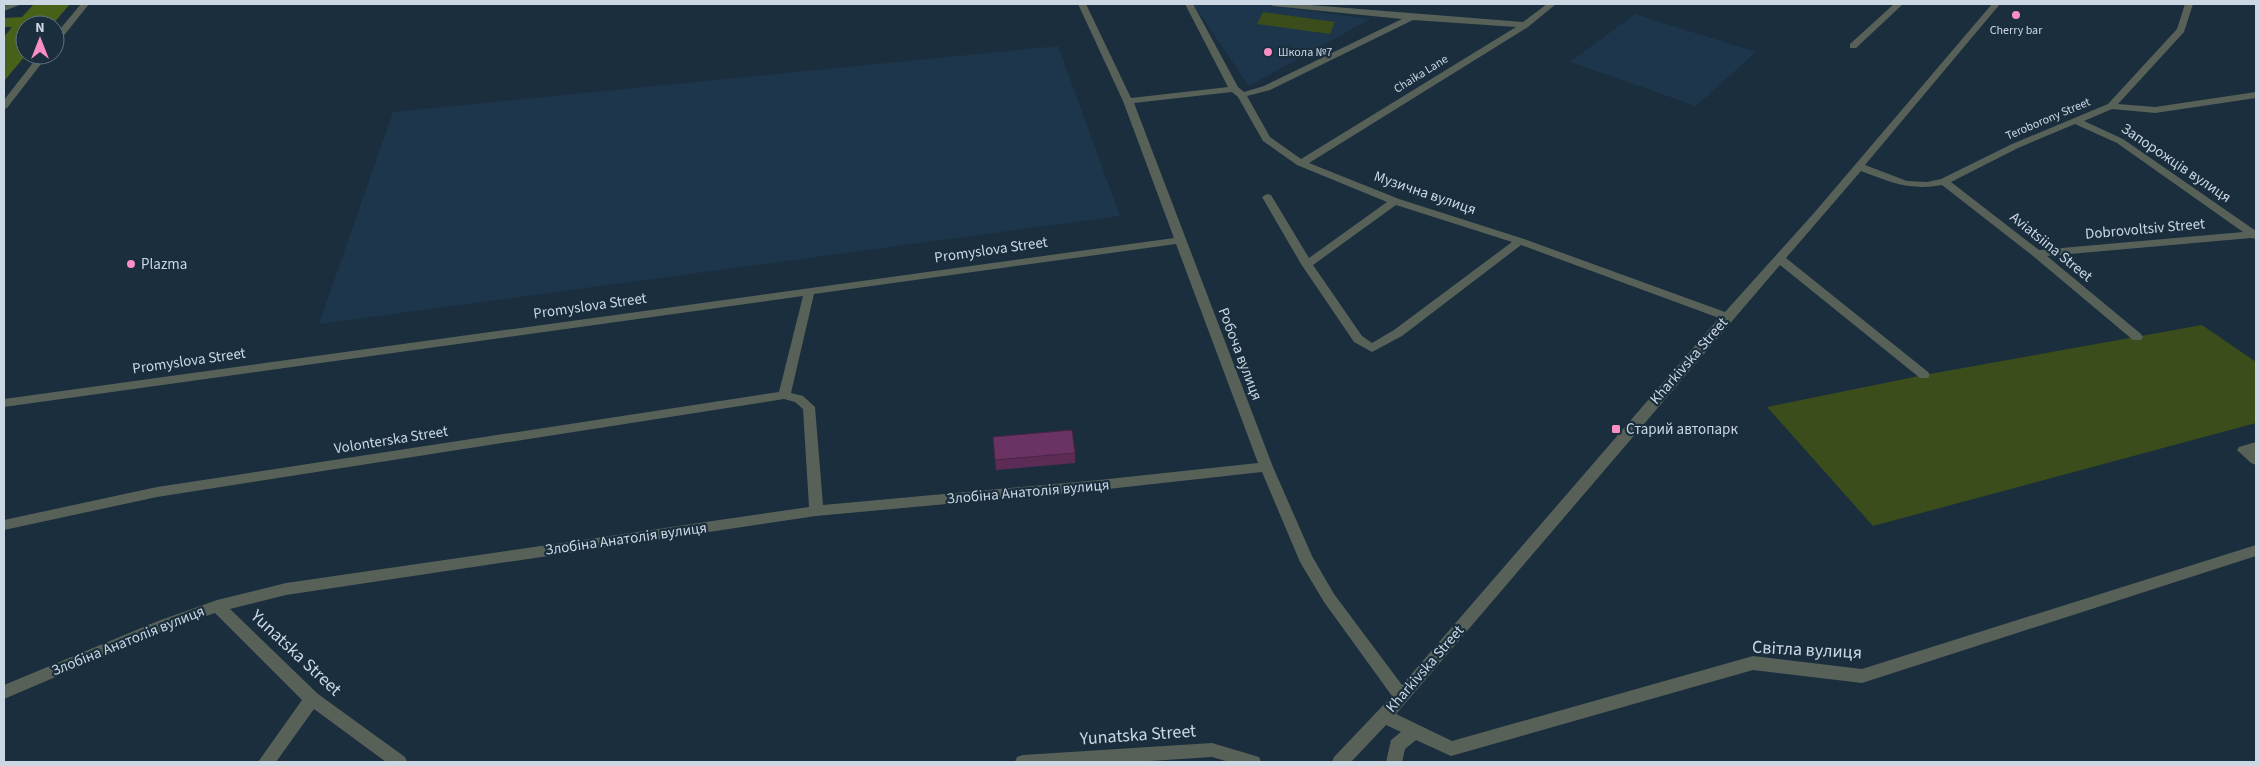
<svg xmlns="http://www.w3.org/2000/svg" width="2260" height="766" font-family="'Source Sans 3',sans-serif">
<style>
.built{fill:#1d364c}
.green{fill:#3a4d1b}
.forest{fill:#476118}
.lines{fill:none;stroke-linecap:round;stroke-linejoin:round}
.minor{fill:#586158;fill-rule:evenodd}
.wall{fill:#5c2c56}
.building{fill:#6b3364;stroke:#4b2446}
.poi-dot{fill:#fb8fc4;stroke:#1a2e3e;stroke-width:2}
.labels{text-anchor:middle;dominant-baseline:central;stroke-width:4.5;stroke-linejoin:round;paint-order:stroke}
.far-poi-label{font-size:12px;fill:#cbd7e2;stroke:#1a2e3e}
.far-street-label{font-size:12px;fill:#cbd7e2;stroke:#1a2e3e}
.street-label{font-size:15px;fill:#cbd7e2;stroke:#1a2e3e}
.poi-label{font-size:15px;fill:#cbd7e2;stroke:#1a2e3e;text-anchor:start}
.near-street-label{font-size:18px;fill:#cbd7e2;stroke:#1a2e3e}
</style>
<rect width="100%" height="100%" fill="#1a2e3e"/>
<path class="built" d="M1193,4H1256L1370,19L1249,86Z
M1635,14L1756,52L1696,106L1570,62Z
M1058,46L1120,216L319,324L393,112Z"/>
<path class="green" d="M1263,12L1335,22L1330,34L1257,24Z
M2202,325L2256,362V423L1873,526L1767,407L1924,375Z"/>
<path class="forest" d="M34,4H70L52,25H25L26,55L4,81V37L12,27H4V18L22,17Z"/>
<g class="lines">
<path class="minor" d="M11,4H22L4,11V6Z
M81,4H89L58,43L55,44V35Z
M1078,4H1086L1131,98L1228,87L1185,4H1193L1238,87L1244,92L1264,86L1402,19L1273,6L1269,4H1297L1523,22L1547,4H1556L1528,27L1309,163L1399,199L1524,239L1725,312L1814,213L1992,4H2000L1865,165L1907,181L1927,182L1941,179L2012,144L2108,104L2177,29L2185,4H2193L2184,32L2118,104L2155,107L2256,92V98L2155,113L2112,109L2084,121L2123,139L2256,231V239L2251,238L2047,256L2141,334L2143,337L2141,340H2133L2033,256L1942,185C1910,191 1890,182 1861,171L1786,258L1928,372L1930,375L1928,378H1920L1780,265L1396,714L1452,741L1753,656L1862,669L2256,545V556L1862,683L1753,670L1451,756L1416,740L1405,749L1402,762H1386L1391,740L1401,732L1386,725L1351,762H1332L1334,757L1392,696L1324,602L1300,562L1262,472L1099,490L816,516L286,595L230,609L318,694L405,757L407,762H386L314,709L276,762H258L302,700L215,613L168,629L4,699V685L158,621L217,600L286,583L809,507L803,409L795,402L784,399L157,497L4,530V520L157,487L779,392L803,296L4,407V399L1174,238L1123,101ZM1413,20L1516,27L1301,159L1270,137L1247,96L1270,90ZM1232,92L1238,97L1263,141L1297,165L1387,202L1309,258L1271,195L1267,194L1262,197L1301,264L1354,342L1372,352L1402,336L1521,245L1719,318L1402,685L1334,594L1312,556L1273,467L1134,103ZM2075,124L2117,143L2243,232L2039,250L1951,182L2018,148ZM1396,205L1512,242L1394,330L1372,343L1362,336L1313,265ZM1176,244L1258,463L1099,480L823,505L815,407L803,396L791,393L814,294Z
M1894,4H1903L1856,48H1850V44Z
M39,55H48L7,108L4,109V100Z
M2256,442V465L2251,463L2237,450L2239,447Z
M1212,743L1259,757L1261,762H1229L1212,757L1135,762H1015L1017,757L1023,755Z"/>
</g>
<path class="wall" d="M993,437L1075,453V463L996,470Z"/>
<path class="building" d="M1072,430L1075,453L995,460L993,437Z"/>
<g class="poi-dot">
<circle cx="2016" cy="15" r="5"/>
<circle cx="1268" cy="52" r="5"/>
<circle cx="131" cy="264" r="5"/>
<rect x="1611" y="424" width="10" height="10" rx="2.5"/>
</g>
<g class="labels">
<g class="far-poi-label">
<text x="2016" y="30">Cherry bar</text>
<text x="1278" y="52" text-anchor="start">Школа №7</text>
</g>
<g class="far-street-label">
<text transform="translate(1421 74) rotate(-32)">Chaika Lane</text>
<text transform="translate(2048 119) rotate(-23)">Teroborony Street</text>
</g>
<g class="street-label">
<text transform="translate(2176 163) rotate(34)">Запорожців вулиця</text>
<text transform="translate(1425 193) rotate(19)">Музична вулиця</text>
<text transform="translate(2145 229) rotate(-5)">Dobrovoltsiv Street</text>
<text transform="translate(2051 247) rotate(39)">Aviatsiina Street</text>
<text transform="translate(991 250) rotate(-8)">Promyslova Street</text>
<text transform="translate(590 306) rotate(-8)">Promyslova Street</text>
<text transform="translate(1240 354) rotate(69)">Робоча вулиця</text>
<text transform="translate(189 361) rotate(-8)">Promyslova Street</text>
<text transform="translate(1689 361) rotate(-49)">Kharkivska Street</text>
<text transform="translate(391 440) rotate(-9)">Volonterska Street</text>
<text transform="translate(1028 492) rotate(-5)">Злобіна Анатолія вулиця</text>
<text transform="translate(626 539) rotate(-8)">Злобіна Анатолія вулиця</text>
<text transform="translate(128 641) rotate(-22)">Злобіна Анатолія вулиця</text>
<text transform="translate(1425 669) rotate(-49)">Kharkivska Street</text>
</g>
<g class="poi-label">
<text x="141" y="264">Plazma</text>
<text x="1626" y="429">Старий автопарк</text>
</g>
<g class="near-street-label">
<text transform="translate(1807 650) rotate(3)">Світла вулиця</text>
<text transform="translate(296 653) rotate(43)">Yunatska Street</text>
<text transform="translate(1138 735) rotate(-4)">Yunatska Street</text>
</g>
</g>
<rect width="2260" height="766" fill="none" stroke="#cbd7e2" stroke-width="10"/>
<g transform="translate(40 40)"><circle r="24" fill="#1a2e3e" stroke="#617280"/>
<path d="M0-4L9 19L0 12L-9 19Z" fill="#fb8fc4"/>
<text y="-8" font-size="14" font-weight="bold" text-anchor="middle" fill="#cbd7e2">N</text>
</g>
</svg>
